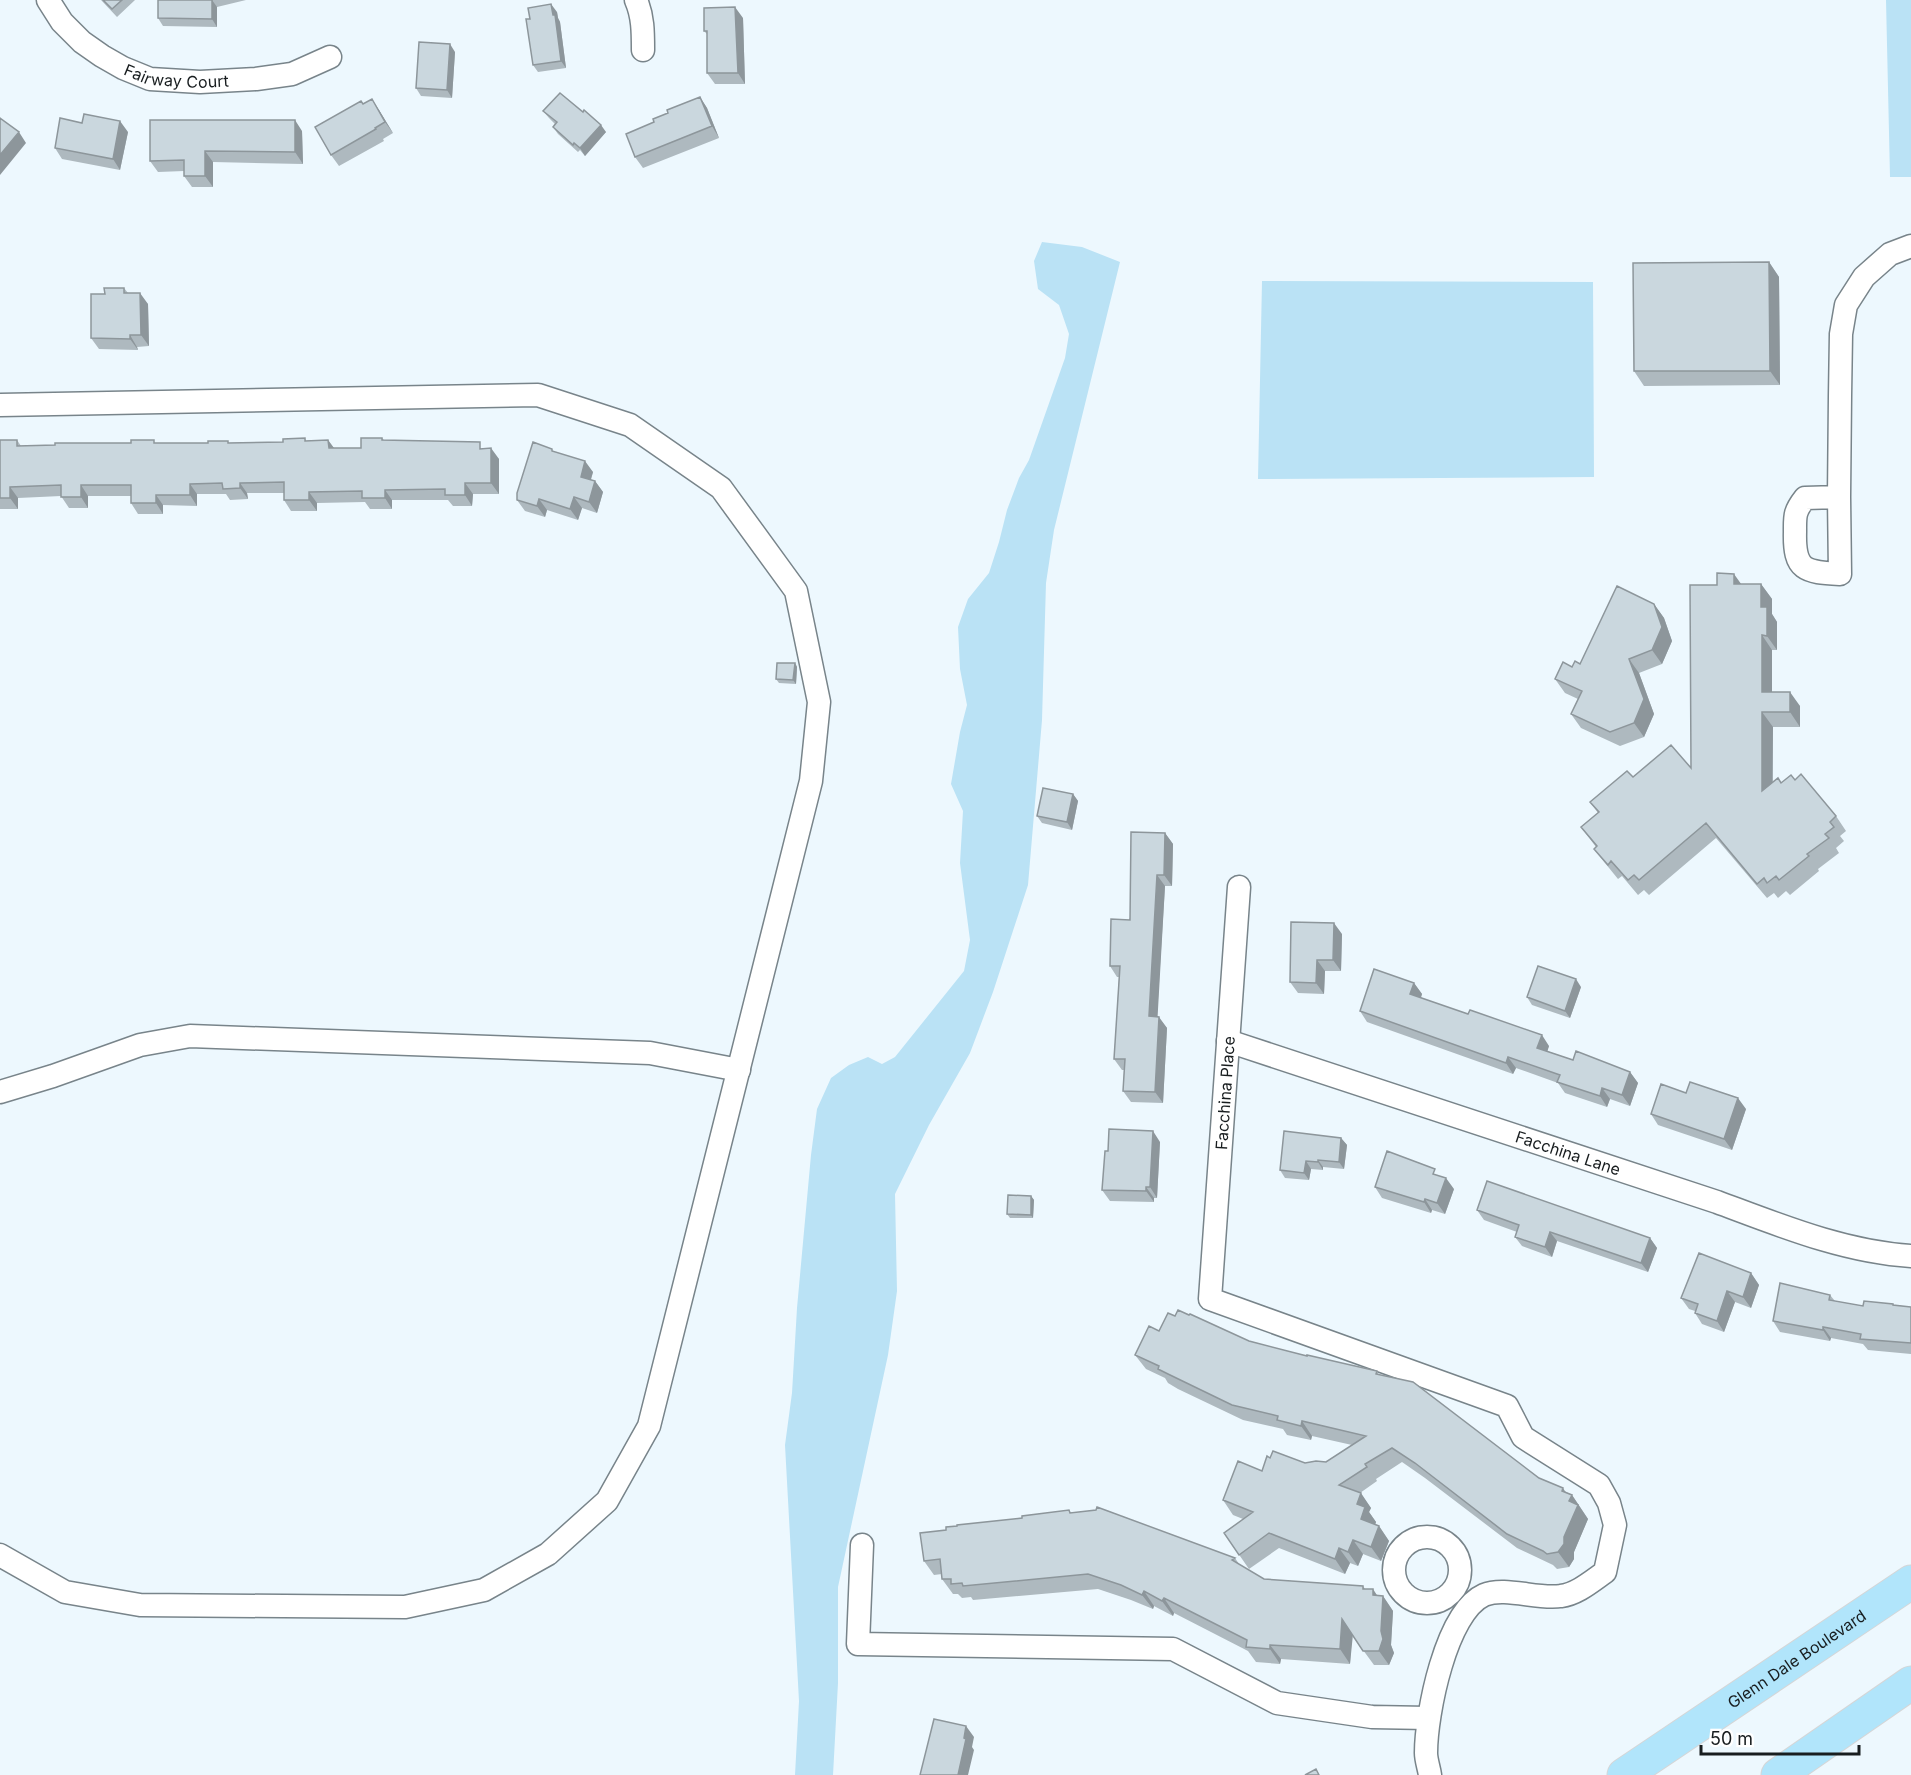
<svg xmlns="http://www.w3.org/2000/svg" width="1911" height="1775" font-family="Inter,sans-serif">
<style>
.green{fill:#bae2f5}
.lines{fill:none;stroke-linecap:round;stroke-linejoin:round}
.street-casing{stroke:#78848a;stroke-width:25}
.primary-casing{stroke:#d5d6d7;stroke-width:35}
.street{stroke:#fff;stroke-width:22}
.primary{stroke:#b1e5fb;stroke-width:33}
.wall{fill:#aeb9bf}
.shaded-wall{fill:#8d969b}
.building{fill:#cad7de;stroke:#8d969b;stroke-width:1.5}
.labels{text-anchor:middle;dominant-baseline:central;stroke-width:5;stroke-linejoin:round;paint-order:stroke}
.street-label{font-size:16px;fill:#181d1f;stroke:#fff}
</style>
<rect width="100%" height="100%" fill="#edf8fe"/>
<path class="green" d="M1886,0H1911V177H1890Z
M1042,242L1082,247L1120,262L1054,530L1046,583L1042,720L1028,885L993,992L970,1053L929,1125L895,1194L897,1291L888,1355L838,1587V1683L833,1775H795L799,1701L785,1445L792,1393L797,1308L811,1155L817,1109L831,1078L849,1065L868,1057L882,1064L895,1057L964,971L970,940L960,863L963,811L951,784L960,732L967,705L960,669L958,627L968,599L989,573L999,542L1007,510L1019,478L1029,460L1065,358L1069,334L1059,305L1038,289L1034,261Z
M1262,281L1593,282L1594,477L1258,479Z"/>
<g class="lines">
<defs>
<g id="street">
<path id="s1" d="M48,0L62,22L82,42L102,56L123,68L150,79L200,82L256,79L292,74L330,57"/>
<path d="M636,0C643,16 643,32 643,50"/>
<path d="M0,405L538,395L630,425L721,488L796,591L819,702L811,781L649,1426L607,1501L548,1554L484,1590L405,1607L140,1605L65,1592L0,1555"/>
<path d="M1839,497L1805,498C1794,512 1795,516 1795,532C1794,571 1805,572 1840,574L1839,497L1840,396L1841,334L1846,305L1864,277L1890,254L1911,246"/>
<path d="M1239,887L1210,1299L1507,1406L1523,1437L1599,1485L1609,1503L1615,1525L1605,1572C1592,1581 1577,1594 1561,1596C1538,1600 1505,1586 1484,1595C1446,1612 1426,1714 1426,1753C1426,1760 1429,1768 1430,1775"/>
<path id="s2" d="M1228,1041L1717,1202C1779,1225 1844,1252 1911,1256"/>
<path d="M0,1092L53,1076L140,1045L190,1036L650,1053L739,1070"/>
<circle cx="1427" cy="1570" r="33"/>
<path d="M862,1545L858,1644L1173,1649L1277,1703L1372,1717L1428,1718"/>
</g>
<g id="primary">
<path id="s3" d="M1624,1775L1911,1582"/>
<path d="M1778,1775L1911,1683"/>
</g>
</defs>
<use href="#street" class="street-casing"/>
<use href="#primary" class="primary-casing"/>
<use href="#street" class="street"/>
<use href="#primary" class="primary"/>
</g>
<path class="wall" d="M101,0H135L117,17Z
M158,0H246L217,7V27L163,26L158,18Z
M557,12L558,18L560,22L566,68L538,72L533,65Z
M743,18L745,84H715L707,73V34L704,31Z
M455,52L452,98L421,96L416,88Z
M700,97L707,108L719,138L643,168L635,157L654,122L668,113Z
M363,104L379,110L393,133L383,139L384,141L339,166L331,155Z
M543,111L606,132L585,156L580,150L578,152L558,134L553,127L555,124L549,118Z
M302,131L303,164L213,162V187H192L184,176V171L158,172L150,161Z
M128,132L120,170L62,159L55,148Z
M1769,262L1779,277L1780,385L1644,386L1634,371Z
M124,288L128,293L148,304L149,346L137,347L138,350L99,349L91,338L105,294Z
M305,438L306,441L328,440L334,448H361L382,438L384,440L485,449L499,459V494H473L472,506H453L448,500H392V509H370L365,502L317,503V511H291L284,500V493H247L248,499L230,500L226,494H197V506L163,505V514H138L131,503V496H88V508H69L61,496L18,498V509H0V440H17L21,446L55,445L156,443H230L283,442Z
M554,452L593,472L591,480L595,481L603,492L597,513L582,508L578,520L547,510L545,517L525,511L517,500Z
M1761,584L1772,599V614L1777,622V650H1772V692L1800,706V727H1773V783H1781L1795,780L1836,816L1846,831L1840,836L1844,841L1836,848L1839,853L1818,869L1819,871L1790,895L1786,891L1778,898L1774,893L1767,898L1716,838L1649,895L1644,890L1638,895L1622,876L1618,879L1605,863L1594,849L1596,847L1581,827L1598,813L1590,802L1633,777L1691,768L1717,585Z
M1654,604L1664,618L1672,641L1662,664L1639,673L1654,714L1644,737L1620,746L1581,728L1571,714L1578,699L1565,693L1555,679L1572,667L1580,664Z
M795,663L797,667L796,684L779,683L776,679Z
M1073,794L1078,801L1072,830L1042,823L1037,816Z
M1165,833L1173,844L1172,886H1165L1157,1016L1167,1028L1163,1103L1131,1102L1123,1091L1124,1070H1122L1114,1059L1119,977H1117L1110,966Z
M1342,934L1341,971H1325L1324,994L1298,993L1290,982Z
M1414,983L1422,994L1421,998L1549,1046L1547,1051L1573,1060L1630,1072L1638,1083L1630,1106L1610,1099L1607,1107L1565,1093L1558,1083L1516,1068L1513,1074L1367,1022L1360,1011Z
M1581,987L1570,1018L1532,1005L1527,997Z
M1686,1093L1746,1109L1732,1150L1658,1125L1651,1114Z
M1341,1138L1347,1145L1344,1169L1323,1167V1170L1311,1169L1309,1180L1285,1178L1280,1170Z
M1160,1142L1157,1198H1154V1202L1110,1201L1102,1190L1108,1151Z
M1375,1187L1454,1189L1445,1214L1432,1210L1431,1213L1382,1198Z
M1031,1196L1034,1200L1033,1218H1010L1007,1214Z
M1477,1210L1650,1238L1657,1248L1648,1272L1557,1241L1552,1257L1522,1246L1515,1237L1517,1232L1484,1220Z
M1751,1273L1759,1285L1751,1308L1735,1302L1724,1332L1702,1324L1695,1313V1311L1689,1309L1681,1298Z
M1830,1295L1835,1301L1863,1306L1893,1304L1894,1305L1911,1307V1354L1868,1350L1863,1344L1831,1338L1830,1341L1780,1332L1773,1321Z
M1175,1316L1249,1341L1307,1356L1377,1371L1379,1375L1539,1478L1572,1495L1588,1519L1574,1552V1559L1569,1567L1557,1569L1553,1565L1517,1548L1425,1478L1402,1462L1376,1479L1377,1481L1360,1493L1371,1508L1369,1512L1376,1522L1375,1525L1379,1526L1389,1541L1381,1561L1363,1554L1358,1566L1350,1563L1345,1574L1279,1548L1249,1569L1224,1533L1243,1519L1233,1515L1223,1500L1262,1471L1305,1463L1326,1462L1352,1445L1312,1436L1311,1440L1287,1435L1283,1429L1243,1420L1178,1389L1168,1383L1165,1378L1146,1369L1135,1355Z
M1069,1510L1071,1513L1235,1558L1239,1564L1264,1579L1363,1586L1365,1589L1377,1596H1383L1393,1611L1391,1645L1394,1653L1389,1665H1374L1352,1635L1350,1664L1281,1659L1280,1664L1256,1662L1248,1651L1174,1613L1173,1616L1154,1606L1153,1609L1131,1600L1098,1589L973,1600L971,1597L962,1598L958,1594H953L942,1579V1574L934,1575L924,1561L1022,1518Z"/>
<path class="shaded-wall" d="M212,0L217,7V27L212,19Z
M551,4L557,12L558,18L560,22L566,68L561,61Z
M735,7L743,18L745,84L738,73Z
M450,44L455,52L452,98L447,90Z
M700,97L707,108L719,138L712,126Z
M372,99L379,110L393,133L385,122Z
M295,120L302,131L303,164L295,152Z
M120,121L128,132L120,170L113,159Z
M601,125L606,132L585,156L580,148Z
M19,132L26,143L0,175V155Z
M205,151L213,162V187L205,176Z
M1769,262L1779,277L1780,385L1770,371Z
M140,293L148,304L149,346L141,335Z
M130,335L137,347L138,350L130,339Z
M328,440L336,451L329,448Z
M491,448L499,459V494L491,483Z
M585,461L593,472L588,488L581,477Z
M595,481L603,492L597,513L589,502Z
M240,483L247,493L248,499L240,488Z
M465,483L473,494L472,506L465,495Z
M190,484L197,494V506L190,495Z
M81,485L88,496V508L81,497Z
M10,487L18,498V509L10,498Z
M385,490L392,500V509L385,498Z
M309,492L317,503V511L309,500Z
M156,495L163,505V514L156,503Z
M574,497L582,508L578,520L570,509Z
M539,499L547,510L545,517L537,506Z
M1734,574L1744,588L1734,584Z
M1761,584L1772,599V614L1777,622V650L1767,636L1761,607Z
M1654,604L1664,618L1672,641L1662,664L1652,650Z
M1762,635L1772,650V706L1762,692Z
M1629,659L1639,673L1654,714L1644,737L1634,723Z
M795,663L797,667L796,684L793,680Z
M1790,692L1800,706V727L1790,712Z
M1762,712L1773,727L1772,806L1762,791Z
M1073,794L1078,801L1072,830L1067,822Z
M1165,833L1173,844L1172,886L1164,875Z
M1157,875L1165,886L1157,1027L1149,1016Z
M1334,923L1342,934L1341,971L1333,960Z
M1317,960L1325,971L1324,994L1316,983Z
M1576,979L1581,987L1570,1018L1565,1011Z
M1414,983L1422,994L1418,1005L1410,994Z
M1159,1017L1167,1028L1163,1103L1155,1092Z
M1542,1035L1549,1046L1545,1059L1537,1048Z
M1508,1057L1516,1068L1513,1074L1506,1063Z
M1630,1072L1638,1083L1630,1106L1622,1095Z
M1602,1088L1610,1099L1607,1107L1600,1096Z
M1738,1098L1746,1109L1732,1150L1724,1139Z
M1153,1131L1160,1142L1157,1198L1150,1187Z
M1341,1138L1347,1145L1344,1169L1339,1162Z
M1318,1160L1323,1167V1170L1318,1162Z
M1306,1161L1311,1169L1309,1180L1304,1173Z
M1446,1178L1454,1189L1445,1214L1437,1203Z
M1146,1187L1154,1198V1202L1146,1191Z
M1031,1196L1034,1200L1033,1218L1031,1215Z
M1425,1199L1432,1210L1431,1213L1424,1202Z
M1550,1232L1557,1241L1552,1257L1545,1247Z
M1650,1238L1657,1248L1648,1272L1641,1263Z
M1751,1273L1759,1285L1751,1308L1743,1297Z
M1727,1291L1735,1302L1724,1332L1717,1321Z
M1823,1327L1831,1338L1830,1341L1823,1330Z
M1302,1421L1312,1436L1311,1440L1301,1426Z
M1563,1488L1570,1499L1572,1495L1588,1519L1574,1552V1559L1569,1567L1558,1552L1562,1491Z
M1361,1493L1371,1508L1369,1512L1376,1522L1371,1534L1361,1519L1357,1504Z
M1379,1526L1389,1541L1381,1561L1371,1547Z
M1353,1540L1363,1554L1358,1566L1348,1552Z
M1339,1548L1350,1563L1345,1574L1335,1559Z
M1373,1589L1382,1603L1383,1596L1393,1611L1391,1645L1394,1653L1389,1665L1379,1651L1381,1631L1373,1595Z
M1144,1591L1154,1606L1153,1609L1142,1595Z
M1164,1598L1174,1613L1173,1616L1162,1601Z
M1342,1619L1353,1634L1350,1664L1340,1649Z
M1270,1645L1281,1659L1280,1664L1270,1649Z
M966,1726L974,1737L972,1747L974,1750L968,1775H958Z"/>
<path class="building" d="M103,0H122L112,9Z
M158,0H212V19L158,18Z
M551,4L553,15H555L561,61L533,65L526,19H530L528,8Z
M735,7L738,73H707V31H704V8Z
M419,42L450,44L447,90L416,88Z
M560,93L583,112L584,110L601,125L580,148L574,143L573,145L553,127L557,122L543,111Z
M700,97L712,126L635,157L626,134L654,122L653,119L668,113L667,110Z
M372,99L385,122L375,128L376,129L331,155L315,127L361,101L363,104Z
M84,114L120,121L113,159L55,148L60,118L82,123Z
M0,118L19,132L0,155Z
M150,120H295V152L205,151V176H184V160L150,161Z
M1769,262L1770,371H1634L1633,263Z
M104,288H124V293H140L141,335H130V339L91,338V294H105Z
M305,438V441L328,440L329,448H361V438H382V440L480,442V449L491,448V483H465V495H445V489L385,490V498H362V491L309,492V500H284V482L240,483V488L223,489L222,483L190,484V495H156V503H131V485H81V497H61V485L10,487V498H0V440H17V446L55,445V443H131V440H154V443H208V441H228V443L283,442V439Z
M533,442L552,449V451L585,461L581,477L595,481L589,502L574,497L570,509L539,499L537,506L517,500V493Z
M1717,573L1734,574V584H1761V607H1767V636L1762,635V692H1790V712H1762V791L1778,778L1781,783L1791,775L1795,780L1801,774L1836,816L1830,822L1834,827L1825,834L1829,838L1807,854L1809,856L1779,880L1776,876L1767,883L1764,878L1757,884L1706,823L1639,880L1634,875L1628,880L1611,861L1608,865L1594,849L1597,846L1581,827L1599,812L1590,802L1627,771L1633,777L1671,745L1691,768L1690,585H1717Z
M1617,586L1654,604L1662,627L1652,650L1629,659L1644,699L1634,723L1610,732L1571,714L1582,691L1555,679L1563,662L1572,667L1575,661L1580,664Z
M777,663H795L793,680L776,679Z
M1043,788L1073,794L1067,822L1037,816Z
M1131,832L1165,833L1164,875H1157L1149,1016L1159,1017L1155,1092L1123,1091L1125,1059H1114L1120,966H1110L1111,919L1130,920Z
M1291,922L1334,923L1333,960H1317L1316,983L1290,982Z
M1538,966L1576,979L1565,1011L1527,997Z
M1374,969L1414,983L1410,994L1468,1014L1470,1010L1542,1035L1537,1048L1573,1060L1576,1051L1630,1072L1622,1095L1602,1088L1600,1096L1557,1082L1560,1075L1508,1057L1506,1063L1360,1011Z
M1690,1082L1738,1098L1724,1139L1651,1114L1661,1084L1686,1093Z
M1109,1129L1153,1131L1150,1187H1146V1191L1102,1190L1105,1151H1108Z
M1284,1131L1341,1138L1339,1162L1318,1160V1162L1306,1161L1304,1173L1280,1170Z
M1387,1151L1435,1169L1433,1174L1446,1178L1437,1203L1425,1199L1424,1202L1375,1187Z
M1487,1181L1650,1238L1641,1263L1550,1232L1545,1247L1515,1237L1519,1225L1477,1210Z
M1008,1195L1031,1196V1215L1007,1214Z
M1699,1253L1751,1273L1743,1297L1727,1291L1717,1321L1695,1313L1698,1304L1681,1298Z
M1780,1283L1830,1295L1829,1300L1863,1306L1864,1301L1893,1304V1305L1911,1307V1343L1860,1339L1861,1334L1823,1327V1330L1773,1321Z
M1178,1310L1189,1315L1190,1314L1249,1341L1307,1356V1355L1377,1371L1376,1374L1413,1382L1539,1478L1563,1488L1562,1491L1572,1495L1569,1501L1578,1505L1564,1537V1544L1558,1552L1547,1554L1543,1551L1507,1534L1415,1463L1392,1448L1365,1464L1367,1467L1339,1485L1361,1493L1357,1504L1365,1507L1361,1519L1379,1526L1371,1547L1353,1540L1348,1552L1339,1548L1335,1559L1269,1533L1239,1555L1224,1533L1253,1512L1223,1500L1238,1461L1262,1471L1267,1456L1270,1458L1273,1451L1305,1463L1316,1461L1326,1462L1366,1436L1302,1421L1301,1426L1277,1420L1278,1416L1232,1405L1168,1374L1158,1369L1159,1366L1135,1355L1149,1326L1159,1331L1168,1313L1175,1316Z
M1097,1507L1235,1558L1232,1560L1264,1579L1363,1586V1589H1373V1595L1383,1596L1381,1631L1383,1639L1379,1651H1363L1342,1619L1340,1649L1270,1645V1649L1246,1647L1247,1640L1164,1598L1162,1601L1144,1591L1142,1595L1121,1585L1088,1574L963,1586L962,1583L951,1584V1579H942L940,1559L924,1561L920,1533L946,1530V1527L957,1526V1525L1022,1518V1516L1069,1510L1070,1513L1096,1510Z
M934,1719L966,1726L964,1738L966,1739L958,1775H920Z
M1316,1769L1319,1775H1305Z"/>
<g class="labels">
<g class="street-label">
<text stroke="none"><textPath href="#s1" startOffset="158">Fairway Court</textPath></text>
<text transform="translate(1225 1093) rotate(-86)">Facchina Place</text>
<text stroke="none"><textPath href="#s2" startOffset="358">Facchina Lane</textPath></text>
<text stroke="none"><textPath href="#s3" startOffset="208">Glenn Dale Boulevard</textPath></text>
</g>
</g>
<path d="M1701 1745v9h158v-9" fill="none" stroke="#181d1f" stroke-width="3"/>
<text x="1710" y="1745" font-size="18" fill="#181d1f" stroke="#ffffff" stroke-width="4.5" paint-order="stroke">50 m</text>
</svg>
